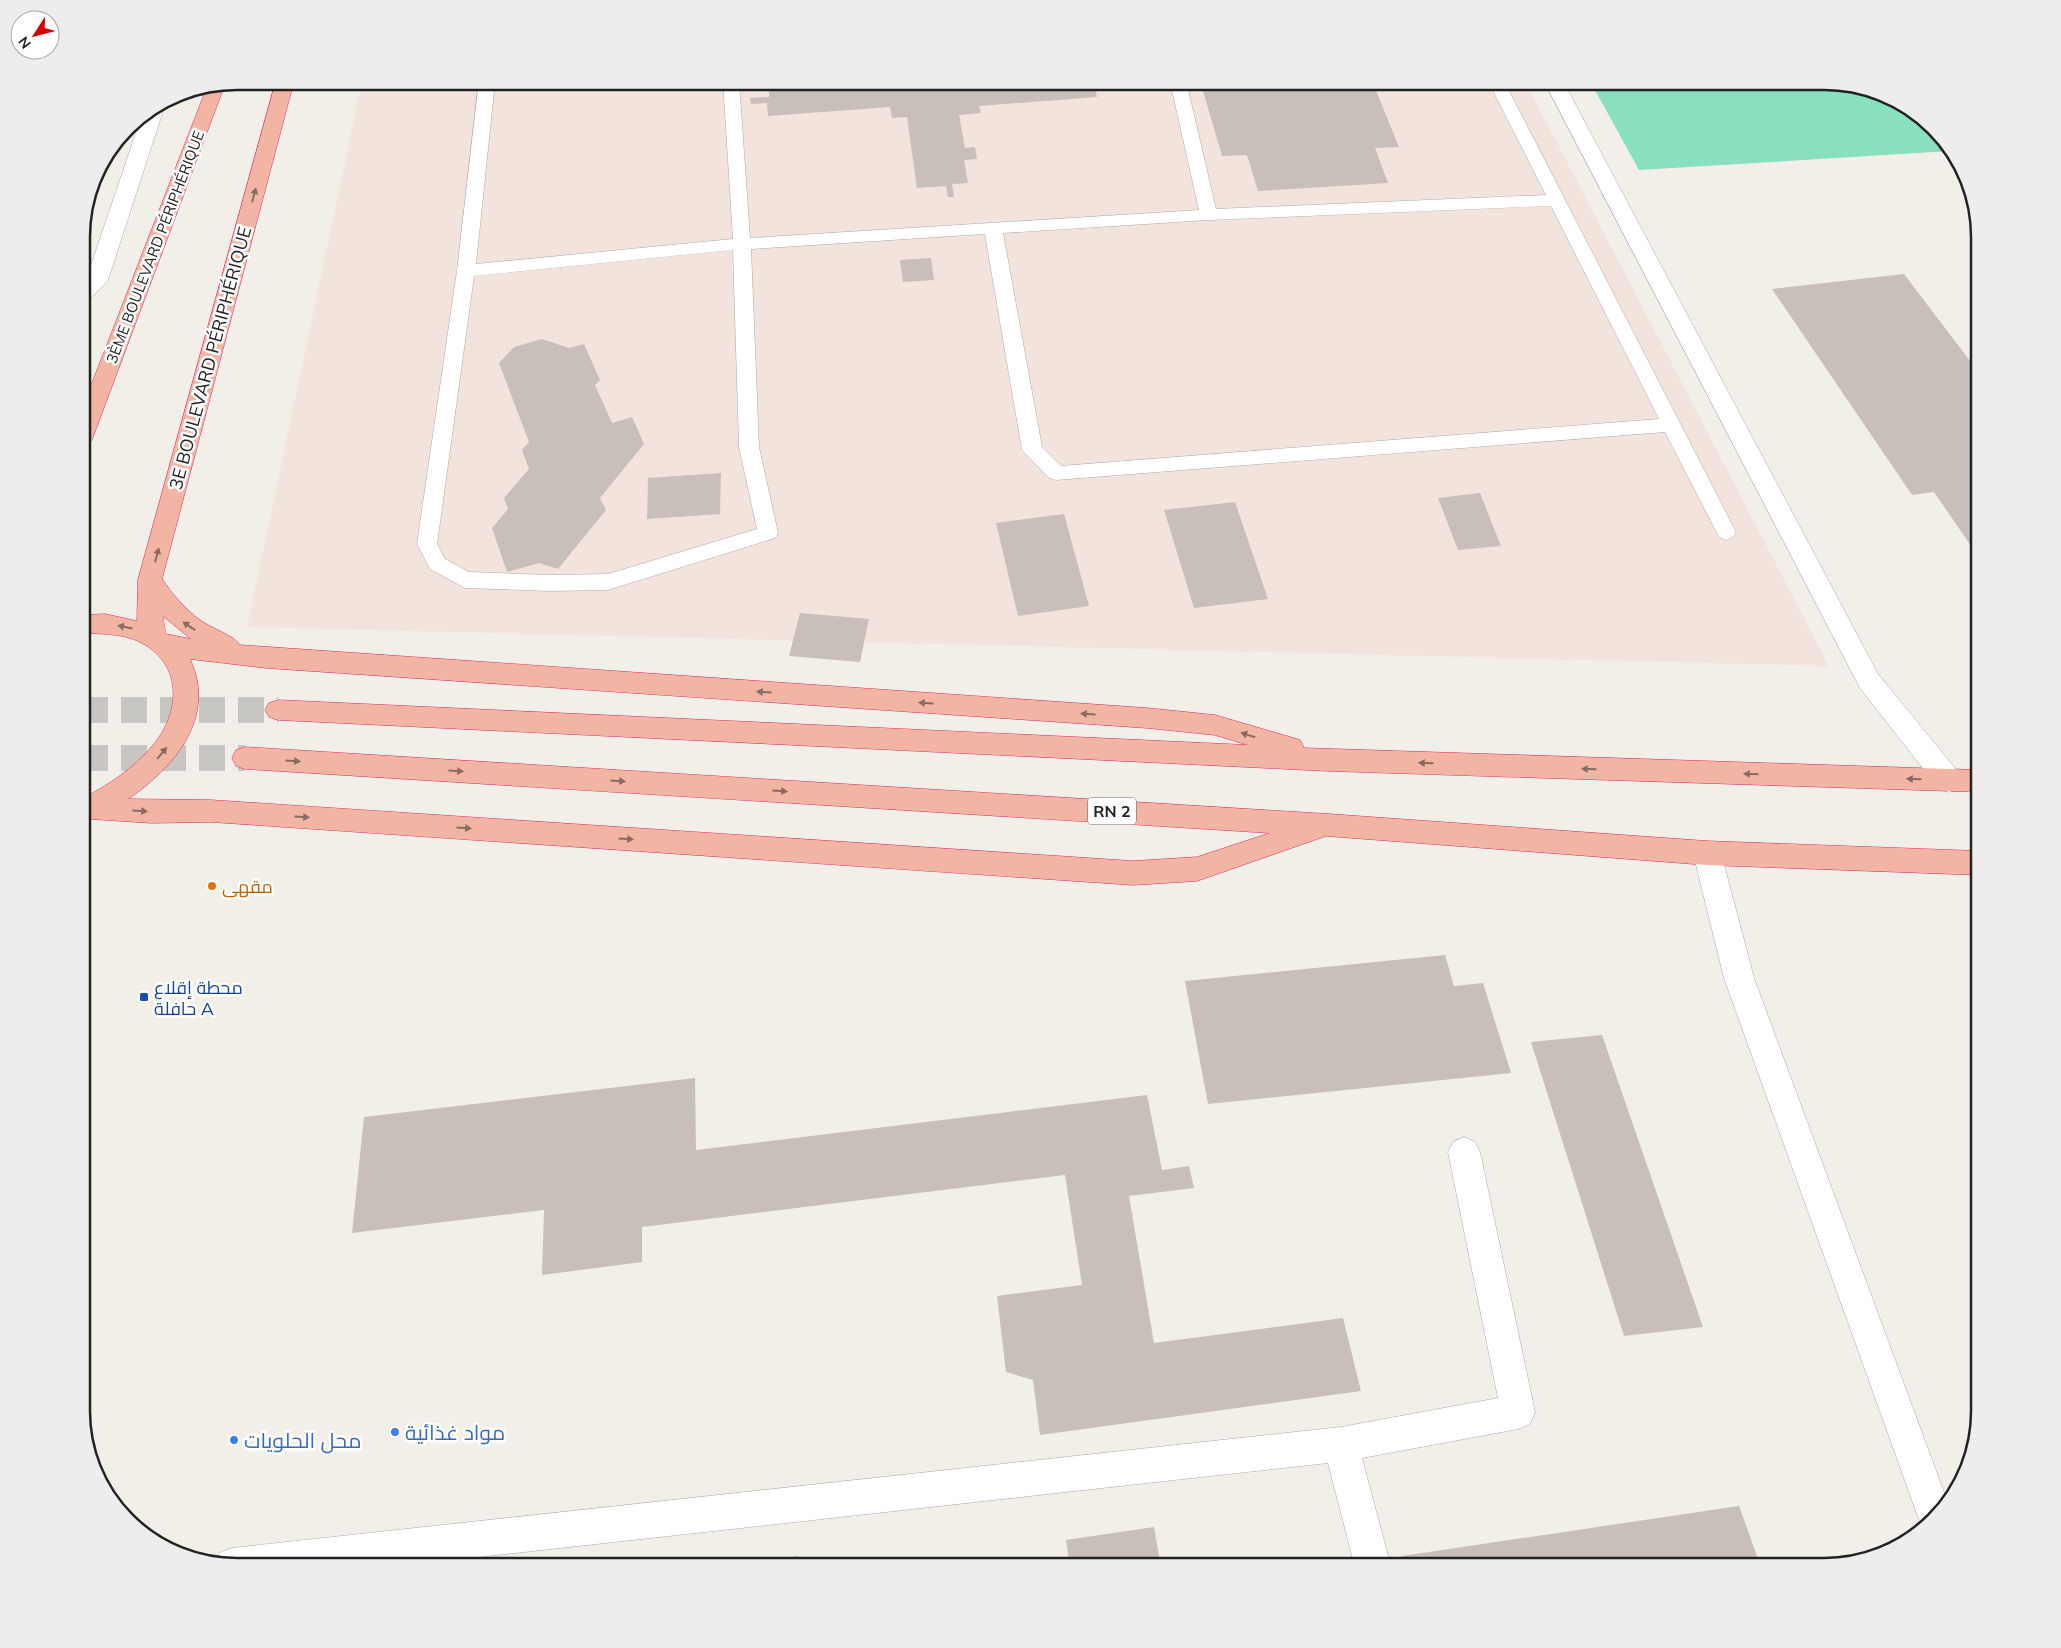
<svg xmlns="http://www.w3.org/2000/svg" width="2061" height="1648" font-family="Mulish,Cairo,sans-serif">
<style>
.military{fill:#f3e3dd}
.pitch{fill:#88e0be}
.building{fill:#c7bfb8}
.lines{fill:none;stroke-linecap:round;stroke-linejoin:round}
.trunk-tunnel{stroke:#c8c6c1;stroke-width:26;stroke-dasharray:26 13;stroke-linecap:butt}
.service-casing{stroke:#a9a9a9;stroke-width:1}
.minor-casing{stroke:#a9a9a9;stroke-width:1}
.trunk-casing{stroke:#dc2a67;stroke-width:1}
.service{fill:#fff;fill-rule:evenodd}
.minor{fill:#fff;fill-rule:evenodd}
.trunk{fill:#f2b4a3;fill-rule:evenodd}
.oneway{fill:#8a6b62}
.food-dot{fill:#e8710a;stroke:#fff;stroke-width:2}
.transit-dot{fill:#1a4fb4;stroke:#fff;stroke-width:2}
.shop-dot{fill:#3f7fe0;stroke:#fff;stroke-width:2}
.labels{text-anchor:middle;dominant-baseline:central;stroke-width:5;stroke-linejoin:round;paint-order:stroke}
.far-street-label{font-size:15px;fill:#222;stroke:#fff}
.shield{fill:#fff;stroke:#646464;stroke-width:1}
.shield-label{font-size:16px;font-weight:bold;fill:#222}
.street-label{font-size:18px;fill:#222;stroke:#fff}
.food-label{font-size:18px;fill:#c56008;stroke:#fff;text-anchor:start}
.transit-label{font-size:18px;fill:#164399;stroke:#fff;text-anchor:start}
.near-shop-label{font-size:21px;fill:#366cbe;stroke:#fff;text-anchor:start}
.rim{fill:none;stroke:#222;stroke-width:2.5}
</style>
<rect width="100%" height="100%" fill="#f2efe9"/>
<path class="military" d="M362,81H1525L1829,666L247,627Z"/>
<path class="pitch" d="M1590,81H1824L1883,93L1927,120L1951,151L1639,170Z"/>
<path class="building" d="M848,81H1113L1114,83L1094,85L1097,97L979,106L981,113L959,115L965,148L975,147L977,159L964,160L968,183L952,184L954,197H948L946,186L917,188L907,117L892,118L890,107L768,116L767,103L751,104L750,98L769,97V87Z
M1242,81H1372L1399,147L1375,148L1388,183L1258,191L1247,155L1222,156L1201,84Z
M931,258L934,280L903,282L900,260Z
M1904,274L1980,374V559L1934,492L1912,495L1772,289Z
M542,339L569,348L584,344L600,380L595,385L612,423L632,417L644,444L600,498L606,510L558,569L539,563L507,572L492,528L508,509L504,498L529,469L522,450L529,442L499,363L514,347Z
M721,473L720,514L647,519L648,478Z
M1480,493L1501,546L1458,550L1438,498Z
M1235,502L1268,599L1194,608L1164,510Z
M1064,514L1089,606L1018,616L996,523Z
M800,613L869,619L860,662L789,656Z
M1445,955L1454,986L1483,983L1511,1073L1208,1104L1185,981Z
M1602,1035L1703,1327L1624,1336L1531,1042Z
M695,1078L696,1150L1147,1095L1162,1170L1189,1166L1194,1188L1129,1196L1154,1343L1343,1318L1361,1391L1040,1435L1033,1380L1006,1372L997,1296L1082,1285L1065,1175L642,1227V1262L542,1275L544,1210L352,1233L364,1117Z
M1739,1506L1761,1567H1405L1402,1556Z
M1154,1527L1161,1567H1070L1066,1540Z
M798,1556V1567H731V1566Z"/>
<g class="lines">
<path class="trunk-tunnel" d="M82,710H278
M82,758H245"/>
<defs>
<path id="service" d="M479,81H495L476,264L733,239L723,81H739L750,238L1199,210L1170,81H1186L1216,209L1546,195L1488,81H1504L1736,532L1733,537L1726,540L1719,537L1665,432L1056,480L1049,478L1022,450L985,234L751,249L759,447L778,533L775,538L608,590L550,591L465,588L430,569L417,544L457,271ZM1551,206L1659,419L1061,466L1042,447L1003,233L1209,220ZM733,250L739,447L757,529L608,574L550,575L469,572L445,559L437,544L474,276Z"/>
<path id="minor" d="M1544,81H1563L1878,674L1959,773L1962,781L1959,789L1949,792L1939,789L1860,688Z
M161,104L164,108L108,280L90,299L82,301V283L87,277L142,115Z
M1707,841L1717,845L1721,853L1754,978L1948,1503L1941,1514L1922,1528L1724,978L1693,853L1697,845Z
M1464,1137L1475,1142L1480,1152L1535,1412L1530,1424L1518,1429L1362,1458L1391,1567H1355L1328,1463L389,1567H237L215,1563L219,1553L232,1548L1341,1427L1498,1398L1448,1152L1453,1142Z"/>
<path id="trunk" d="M276,81H294L162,579C173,595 185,609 200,620C210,628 234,635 240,645L1147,708L1215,715L1300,740L1304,748L1980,770V792L1328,771L278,720L269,717L265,710L269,703L278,700L1248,745L1215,735L1147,728L266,668L190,659C217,717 175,767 128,799L211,800L1133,861L1197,857L1270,833L245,769L236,766L232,758L236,750L245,747L1329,814L1707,841L1980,851V875L1707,865L1326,836L1197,881L1133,885L211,822L152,823L90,819L82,816V799C108,785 135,768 154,744C182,709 182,662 138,641C120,633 101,634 82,633V615L105,614L137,621L138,580ZM163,616L191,639L166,634Z
M225,84L93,437L90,443L82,445V409L207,87Z"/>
</defs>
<use href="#service" class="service-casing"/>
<use href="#minor" class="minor-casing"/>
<use href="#trunk" class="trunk-casing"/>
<use href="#service" class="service"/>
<use href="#minor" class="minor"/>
<use href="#trunk" class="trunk"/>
</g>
<defs><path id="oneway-solid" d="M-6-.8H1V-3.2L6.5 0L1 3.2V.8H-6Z" transform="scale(1.25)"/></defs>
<g class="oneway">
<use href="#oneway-solid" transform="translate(254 195) rotate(-75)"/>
<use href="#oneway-solid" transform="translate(157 555) rotate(-75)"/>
<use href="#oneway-solid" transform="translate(189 626) rotate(-146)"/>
<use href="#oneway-solid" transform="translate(125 627) rotate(-168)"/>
<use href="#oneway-solid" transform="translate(764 692) rotate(-176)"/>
<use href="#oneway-solid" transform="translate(926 703) rotate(-176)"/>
<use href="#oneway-solid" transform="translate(1088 714) rotate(-176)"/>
<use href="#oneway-solid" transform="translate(1248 735) rotate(-163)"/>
<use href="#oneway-solid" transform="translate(162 753) rotate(-51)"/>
<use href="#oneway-solid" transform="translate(293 761) rotate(3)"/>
<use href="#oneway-solid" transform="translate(1426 763) rotate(-178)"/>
<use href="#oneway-solid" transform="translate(1589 769) rotate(-178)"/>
<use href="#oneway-solid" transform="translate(456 771) rotate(3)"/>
<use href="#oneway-solid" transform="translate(1751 774) rotate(-178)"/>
<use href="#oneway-solid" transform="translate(1914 779) rotate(-178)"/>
<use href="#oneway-solid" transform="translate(618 781) rotate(3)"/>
<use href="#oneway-solid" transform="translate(780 791) rotate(3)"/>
<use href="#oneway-solid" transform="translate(140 811) rotate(3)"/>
<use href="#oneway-solid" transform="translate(302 817) rotate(4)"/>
<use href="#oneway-solid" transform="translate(464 828) rotate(4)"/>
<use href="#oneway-solid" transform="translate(626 839) rotate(4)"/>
</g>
<circle class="food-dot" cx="212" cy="886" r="5"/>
<rect class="transit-dot" x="139" y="992" width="10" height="10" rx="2.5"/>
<g class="shop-dot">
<circle cx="395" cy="1432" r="5"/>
<circle cx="234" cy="1440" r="5"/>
</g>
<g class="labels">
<g class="far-street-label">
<text transform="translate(155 247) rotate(-69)">3ÈME BOULEVARD PÉRIPHÉRIQUE</text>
</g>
<rect class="shield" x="1088" y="797.5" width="48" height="27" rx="4"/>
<g class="shield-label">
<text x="1112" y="811">RN 2</text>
</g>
<g class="street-label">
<text transform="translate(210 358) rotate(-75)">3E BOULEVARD PÉRIPHÉRIQUE</text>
</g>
<g class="food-label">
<text x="222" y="886">مقهى</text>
</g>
<g class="transit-label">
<text x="154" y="987">محطة إقلاع<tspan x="154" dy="21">حافلة A</tspan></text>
</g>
<g class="near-shop-label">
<text x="405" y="1432">مواد غذائية</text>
<text x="244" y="1440">محل الحلويات</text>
</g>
</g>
<path d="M0 0H2061V1648H0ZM237 90H1824A147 147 0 0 1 1971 237V1411A147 147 0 0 1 1824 1558H237A147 147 0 0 1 90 1411V237A147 147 0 0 1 237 90Z" fill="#ededed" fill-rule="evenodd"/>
<path class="rim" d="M237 90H1824A147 147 0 0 1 1971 237V1411A147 147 0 0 1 1824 1558H237A147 147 0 0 1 90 1411V237A147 147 0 0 1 237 90Z"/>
<g transform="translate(35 35) rotate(234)"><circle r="24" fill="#ffffff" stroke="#a7a7a7"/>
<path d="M0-4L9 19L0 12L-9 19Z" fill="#d40000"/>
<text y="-8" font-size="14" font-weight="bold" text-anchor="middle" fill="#222222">N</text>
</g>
</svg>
